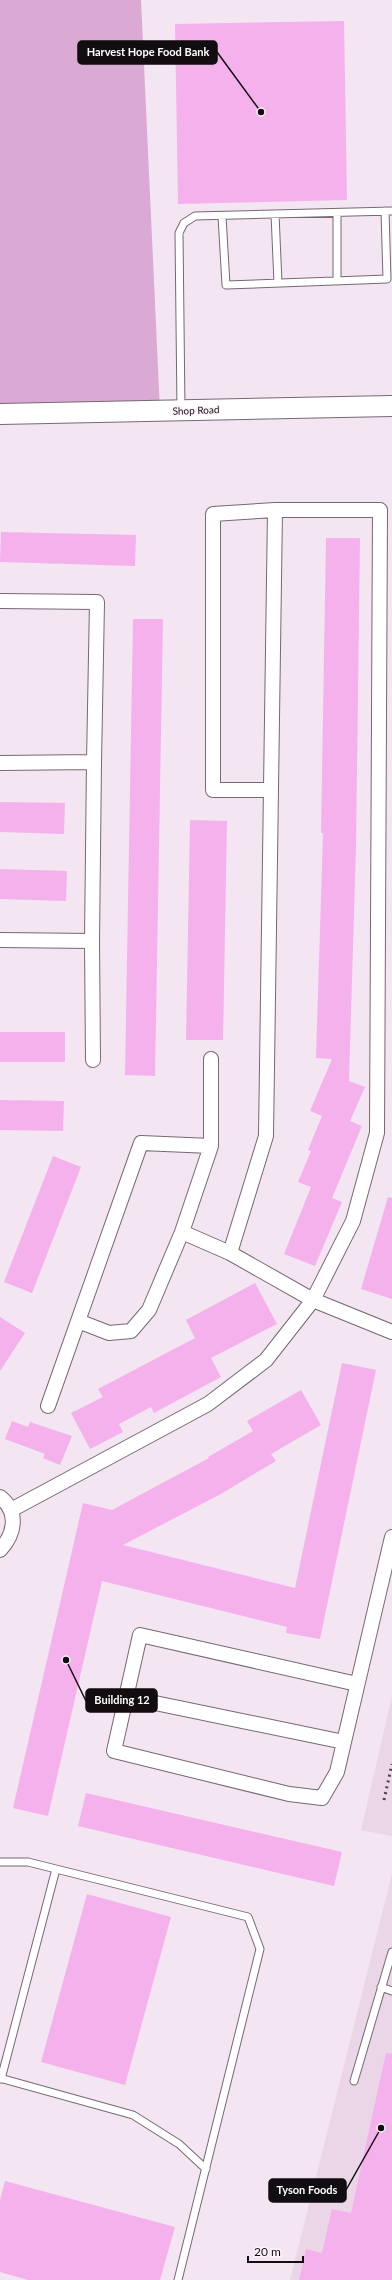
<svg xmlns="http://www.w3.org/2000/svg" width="392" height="2280" font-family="Lato,sans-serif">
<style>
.built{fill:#ead6e7}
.green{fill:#dbaad4}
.building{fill:#f5b1ec}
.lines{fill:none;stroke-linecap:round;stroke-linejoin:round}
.lane-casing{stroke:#756973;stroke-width:9}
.street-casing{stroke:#756973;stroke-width:16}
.secondary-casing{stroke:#756973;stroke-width:22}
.lane{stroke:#fff;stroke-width:7}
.street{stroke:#fff;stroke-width:14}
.secondary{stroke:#fff;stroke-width:20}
.rail{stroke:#4b444a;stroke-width:3;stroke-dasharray:2 4;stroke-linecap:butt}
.labels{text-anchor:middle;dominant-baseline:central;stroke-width:3;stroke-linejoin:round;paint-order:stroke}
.street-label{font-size:10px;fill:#120d11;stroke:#fff4fd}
.leader{fill:none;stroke:#120d11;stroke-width:1.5}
.callout-dot{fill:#120d11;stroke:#fff4fd;stroke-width:1.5}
.callout{fill:#120d11;stroke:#120d11;stroke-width:1.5}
.callout-label{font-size:11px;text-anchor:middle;font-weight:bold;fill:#fff}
</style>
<rect width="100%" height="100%" fill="#f3e5f1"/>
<path class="built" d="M392,1696V1836L361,1830Z
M392,1874V2280H290Z"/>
<path class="green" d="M0,0H141L160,411L0,414Z"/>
<path class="building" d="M344,21L347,200L178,204L175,24Z
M1,532L136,535L135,566L0,562Z
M326,538H360L356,846L349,1081L365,1087L350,1121L362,1126L332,1198L342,1202L315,1266L284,1254L311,1187L298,1182L311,1151L308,1150L322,1116L310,1111L332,1059L316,1058L323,833H321Z
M133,619H163L155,1076L125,1075Z
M0,802L65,803L64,834L0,832Z
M190,820L227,821L223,1040H186Z
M0,869L67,871L66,901L0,899Z
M0,1032H65V1062H0Z
M0,1100L64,1101L63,1131L0,1130Z
M53,1156L81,1167L32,1293L4,1282Z
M388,1197L392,1198V1299L361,1289Z
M255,1283L277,1324L211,1358L221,1377L154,1413L151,1407L119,1424L123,1432L90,1449L71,1413L103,1397L98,1389L195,1338L186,1320Z
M0,1317L25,1333L0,1371Z
M342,1363L376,1370L320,1639L286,1633L287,1627L102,1581L48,1816L13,1808L83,1503L112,1510L209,1458L208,1457L253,1431L247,1421L301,1390L321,1425L271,1454L276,1461L219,1495L123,1545L295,1588Z
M12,1421L28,1427L30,1422L72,1436L60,1465L43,1458L45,1454L5,1439Z
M86,1793L342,1852L334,1886L78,1826Z
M87,1894L171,1917L125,2085L41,2062Z
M386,2053L392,2054V2280H299L306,2249L322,2253L332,2209L351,2213Z
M5,2181L175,2227L160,2280H28L0,2272V2200Z"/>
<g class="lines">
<defs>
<path id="lane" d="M275,214L278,283
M222,216L226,285L387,279L385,211
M337,281V213
M181,410L179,233L184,223L195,216L392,211
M0,1862H28L248,1917L260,1949L178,2280
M381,1987L392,1991
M0,2078L133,2115L179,2144L206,2169
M1,2079L56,1869
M354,2081L392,1952"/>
<path id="street" d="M0,601L97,602L94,762
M0,763L94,762L92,941L0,940
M271,790H213V514L275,510
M92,941L93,1060
M211,1059V1146L182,1232L230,1253
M78,1321L109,1333L131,1331L149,1310L182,1232
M48,1406L141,1143L211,1146
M0,1497C19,1512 15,1534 0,1550
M11,1510L208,1404L266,1360L313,1300L353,1221L377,1133L380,510H275L266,1136L230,1253L313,1300L392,1332
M357,1684L140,1635L114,1751L289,1794L322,1798L337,1772L344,1742L392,1537
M126,1697L344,1742"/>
<path id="secondary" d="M0,414L392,406"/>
</defs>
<use href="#lane" class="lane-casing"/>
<use href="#street" class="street-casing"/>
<use href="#secondary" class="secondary-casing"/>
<use href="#lane" class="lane"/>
<use href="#street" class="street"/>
<use href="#secondary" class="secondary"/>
<path class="rail" d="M384,1800L392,1764"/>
</g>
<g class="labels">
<g class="street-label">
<text transform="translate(196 410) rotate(-2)">Shop Road</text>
</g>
</g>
<path class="leader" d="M261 112L217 52M66 1660L86 1701M381 2128L346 2190"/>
<g class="callout-dot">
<circle cx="261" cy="112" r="4"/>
<circle cx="66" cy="1660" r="4"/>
<circle cx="381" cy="2128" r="4"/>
</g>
<g class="callout">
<rect x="78" y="41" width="139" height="23" rx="4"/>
<rect x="86" y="1689" width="71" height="23" rx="4"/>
<rect x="269" y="2179" width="77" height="23" rx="4"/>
</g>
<g class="callout-label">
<text x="148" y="56">Harvest Hope Food Bank</text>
<text x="122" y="1704">Building 12</text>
<text x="307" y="2194">Tyson Foods</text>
</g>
<path d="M248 2256v6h55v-6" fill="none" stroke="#120d11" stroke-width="2"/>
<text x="254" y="2256" font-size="12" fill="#120d11" stroke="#fff4fd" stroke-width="3" paint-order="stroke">20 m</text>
</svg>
